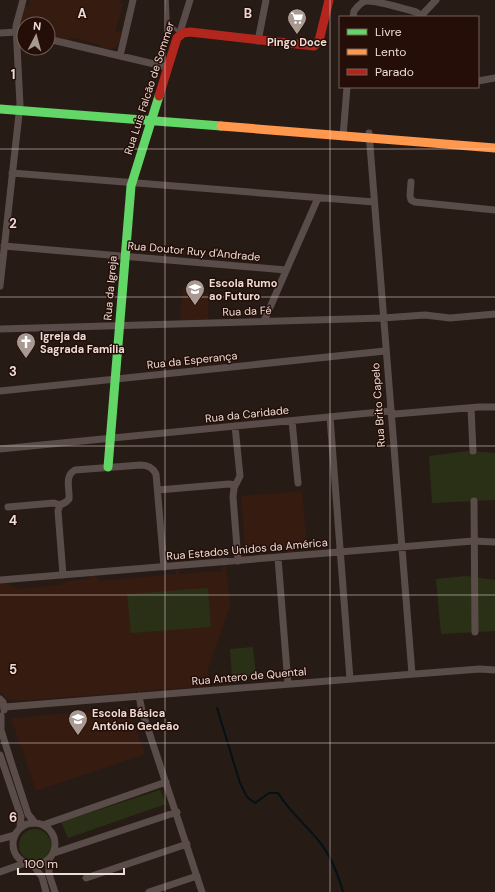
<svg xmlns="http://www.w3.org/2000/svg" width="495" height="892" font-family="'DM Sans',sans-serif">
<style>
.built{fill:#361b11}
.green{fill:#2a3015}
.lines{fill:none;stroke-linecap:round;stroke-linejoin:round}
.stream{stroke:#041215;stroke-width:2}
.lane{stroke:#594c49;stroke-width:3.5}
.street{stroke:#594c49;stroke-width:7}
.fast{stroke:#63d668;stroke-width:9}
.slow{stroke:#ff974d;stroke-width:9}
.jam{stroke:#b3261e;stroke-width:9}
.grid{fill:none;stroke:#edddd7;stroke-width:1;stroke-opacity:0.55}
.labels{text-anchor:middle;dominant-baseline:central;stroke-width:3;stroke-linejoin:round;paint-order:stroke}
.poi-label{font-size:11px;font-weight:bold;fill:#edddd7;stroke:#240e07;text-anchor:start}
.street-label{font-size:11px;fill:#edddd7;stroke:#240e07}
.grid-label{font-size:13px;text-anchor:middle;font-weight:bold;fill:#edddd7;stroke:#240e07;stroke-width:3;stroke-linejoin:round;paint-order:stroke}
</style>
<rect width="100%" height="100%" fill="#271b16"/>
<path class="built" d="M30,0H121L120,3L123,4L115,32L122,31L119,43L115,48L109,49L101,47V45L71,37L70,40L48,35V24H24V29L21,26L20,22L24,4L29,7Z
M183,286L204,288L203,293H209L208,320H180Z
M302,491L307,547L295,548V553L287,554V548L263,550L264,556H259V551L243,552V557L241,556L240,551L245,547L241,496Z
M223,565H226L230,605L208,669L209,686L16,701L9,700L0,692V583H5L17,589L61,585L67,581L90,579V576H96L100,581L176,574V569H179L180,574L223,571Z
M128,708L145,754L36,791L11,718Z"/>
<path class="green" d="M468,451L495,453V500L432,503L429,456Z
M466,576L495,580V631L441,634L436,579Z
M208,588L211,627L131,633L127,594Z
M253,647L256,676L232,678L230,649Z
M160,790L166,804L68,838L61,822Z
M19 845a16 16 0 1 1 32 0a16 16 0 1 1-32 0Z"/>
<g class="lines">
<path class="stream" d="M217,708L240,783L247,797L255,803L269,793H278C289,811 305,824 318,840C330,854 338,874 343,892"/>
<path class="lane" d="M167,0L168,23L180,33"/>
<path class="street" d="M353,17L354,11C357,7 361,2 366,1C376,0 405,9 416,12L421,15
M420,17L436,0
M0,33L17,32L24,33
M181,34V29L190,0
M48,39L167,67
M258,41L266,0
M120,56L133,0
M478,81L495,78
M369,133L412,674
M343,137L347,87
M12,173L374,202
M411,182L410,196L411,200L415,202L495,210
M4,246L286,270
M0,286L20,105L16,26L23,0
M264,321L318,198
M0,329L383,318L425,315L450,318L495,314
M0,391L385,351
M471,408L473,451
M330,417L350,679
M292,421L298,483
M235,426L240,476L234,488L233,497L238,561
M0,449L390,411L395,414L479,407H495
M158,490L229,484L235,485
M474,501L475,632
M8,507L54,503L60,505
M278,558L288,684
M63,575L58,511L60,505L66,502L69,499C70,489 64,476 75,470L141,465C148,465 153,468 156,474L164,567
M0,580L473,541L495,542
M139,696L142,711L202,892
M0,699L3,702L4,710
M5,707L402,675L480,669L495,670
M1,716V730L12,765L28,814L35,823
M0,755L21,817L20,828
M13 844a21 21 0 1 1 42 0a21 21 0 1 1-42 0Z
M43,825L166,782
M0,839L15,835
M54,853L177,812
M49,860V874L55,892
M33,865L42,877L46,892
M0,872L25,863
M86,878L187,844
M149,892L197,876"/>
<path class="fast" d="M0,109L221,126
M108,467L131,186L159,96"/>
<path class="slow" d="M221,126L495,148"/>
<path class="jam" d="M159,96L177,38L183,33L190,32L314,46L319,41L329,0"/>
</g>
<path class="grid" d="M165,0V892M330,0V892M0,149H495M0,297H495M0,446H495M0,595H495M0,743H495"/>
<defs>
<symbol id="supermarket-pin" viewBox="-11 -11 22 30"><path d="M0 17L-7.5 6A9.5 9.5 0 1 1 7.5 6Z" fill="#a89993" stroke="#240e07"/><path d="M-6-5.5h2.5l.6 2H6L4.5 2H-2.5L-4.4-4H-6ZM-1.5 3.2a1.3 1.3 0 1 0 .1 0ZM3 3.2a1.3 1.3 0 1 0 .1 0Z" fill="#fff"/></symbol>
<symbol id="school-pin" viewBox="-11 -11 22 30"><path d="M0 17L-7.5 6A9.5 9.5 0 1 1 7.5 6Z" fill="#a89993" stroke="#240e07"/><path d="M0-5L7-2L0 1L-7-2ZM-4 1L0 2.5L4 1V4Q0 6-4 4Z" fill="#fff"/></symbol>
<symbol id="church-pin" viewBox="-11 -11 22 30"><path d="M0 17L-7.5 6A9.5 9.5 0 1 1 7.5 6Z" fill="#a89993" stroke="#240e07"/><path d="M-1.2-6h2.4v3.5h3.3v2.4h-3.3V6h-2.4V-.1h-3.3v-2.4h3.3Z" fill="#fff"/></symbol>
</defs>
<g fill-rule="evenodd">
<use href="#supermarket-pin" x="286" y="7" width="22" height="30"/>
<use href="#school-pin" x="184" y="278" width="22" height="30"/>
<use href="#church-pin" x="15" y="331" width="22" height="30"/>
<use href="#school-pin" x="67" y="708" width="22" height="30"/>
</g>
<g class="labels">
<g class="poi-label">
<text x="297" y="42" text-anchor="middle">Pingo Doce</text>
<text x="209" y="283">Escola Rumo<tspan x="209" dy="13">ao Futuro</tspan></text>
<text x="40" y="336">Igreja da<tspan x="40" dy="13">Sagrada Família</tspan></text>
<text x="92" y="713">Escola Básica<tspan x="92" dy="13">António Gedeão</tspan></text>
</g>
<g class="street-label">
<text transform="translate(149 88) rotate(-72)">Rua Luis Falcão de Sommer</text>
<text transform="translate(194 251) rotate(5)">Rua Doutor Ruy d'Andrade</text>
<text transform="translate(110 288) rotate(-85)">Rua da Igreja</text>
<text transform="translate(247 311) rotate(-2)">Rua da Fé</text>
<text transform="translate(192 360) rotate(-6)">Rua da Esperança</text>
<text transform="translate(378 405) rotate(-94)">Rua Brito Capelo</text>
<text transform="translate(247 414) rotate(-6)">Rua da Caridade</text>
<text transform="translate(247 549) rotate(-5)">Rua Estados Unidos da América</text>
<text transform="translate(249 676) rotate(-5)">Rua Antero de Quental</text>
</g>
</g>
<g class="grid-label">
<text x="82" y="18">A</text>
<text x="248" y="18">B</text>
<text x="13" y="79">1</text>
<text x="13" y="228">2</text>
<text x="13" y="376">3</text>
<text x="13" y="525">4</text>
<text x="13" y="674">5</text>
<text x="13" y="822">6</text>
</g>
<rect x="339" y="16" width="140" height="72" fill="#240e07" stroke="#74615a"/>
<rect x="347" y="29" width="20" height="6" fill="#63d668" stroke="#74615a"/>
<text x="375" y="36" font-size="12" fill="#edddd7">Livre</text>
<rect x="347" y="49" width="20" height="6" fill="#ff974d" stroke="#74615a"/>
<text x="375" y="56" font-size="12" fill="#edddd7">Lento</text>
<rect x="347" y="69" width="20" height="6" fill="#b3261e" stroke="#74615a"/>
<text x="375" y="76" font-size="12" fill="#edddd7">Parado</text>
<g transform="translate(36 36) rotate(6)"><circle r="19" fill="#240e07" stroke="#74615a"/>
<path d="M0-3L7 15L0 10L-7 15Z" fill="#a89993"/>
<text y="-6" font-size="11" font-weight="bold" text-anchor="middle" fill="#edddd7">N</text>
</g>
<path d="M18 868v6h106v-6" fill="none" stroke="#edddd7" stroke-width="2"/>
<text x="24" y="868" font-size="12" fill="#edddd7" stroke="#240e07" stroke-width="3" paint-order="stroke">100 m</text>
</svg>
